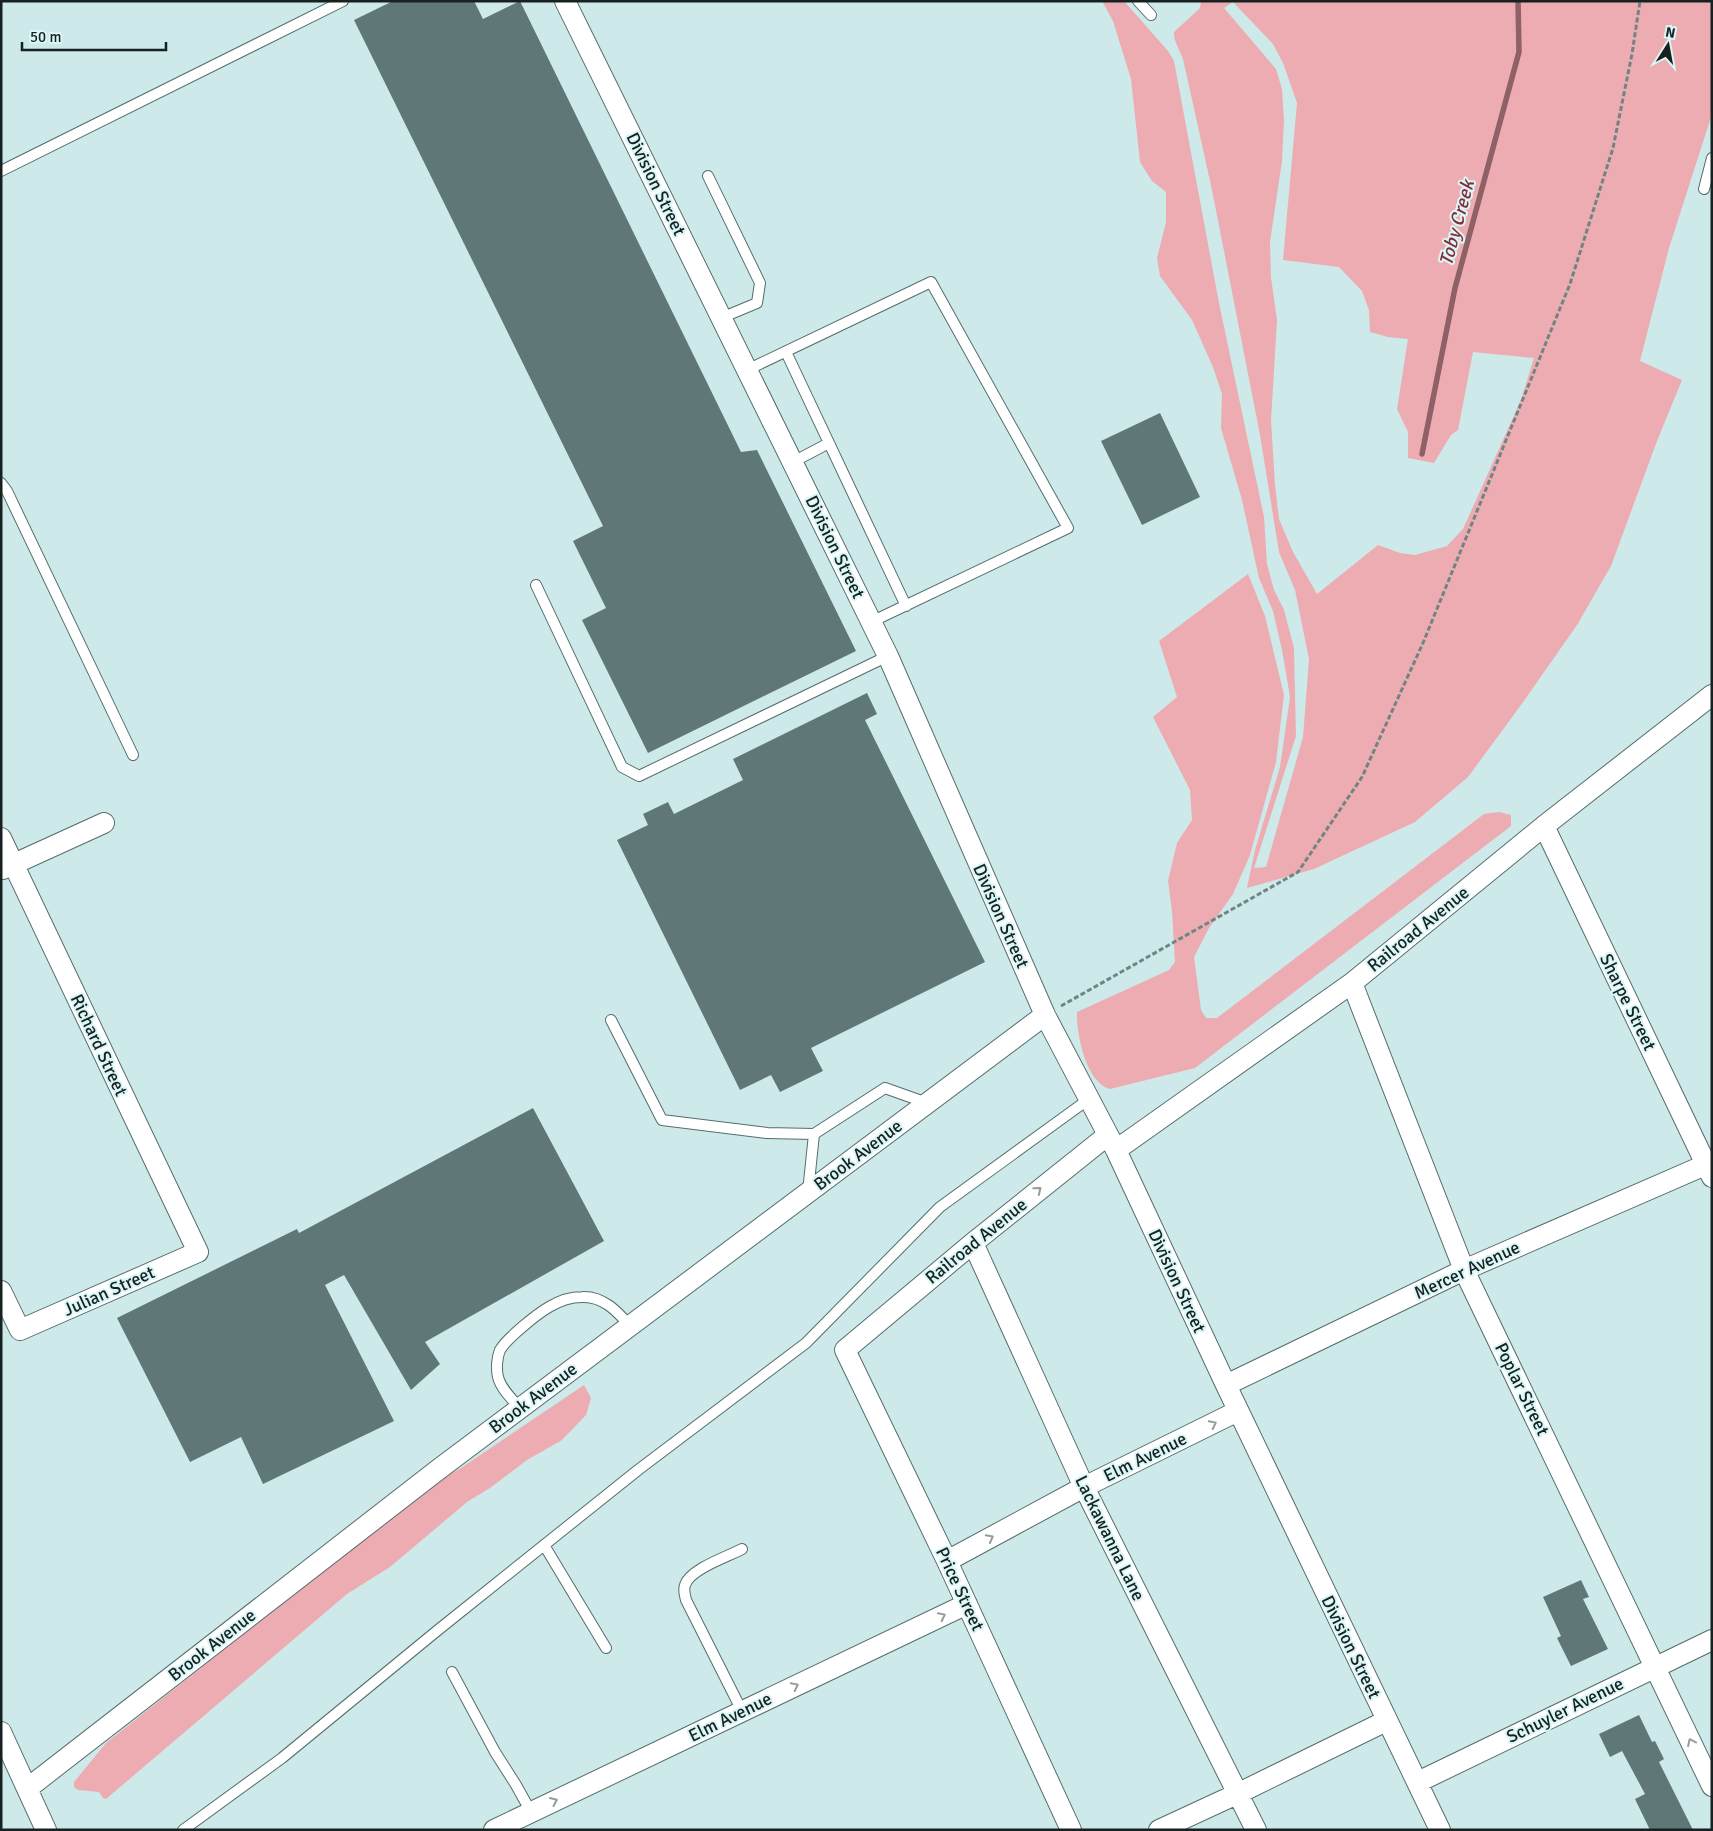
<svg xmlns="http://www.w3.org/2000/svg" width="1713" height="1831" font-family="Signika,sans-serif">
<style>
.green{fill:#edacb2;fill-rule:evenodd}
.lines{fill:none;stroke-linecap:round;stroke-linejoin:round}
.stream{stroke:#8d6166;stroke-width:5.5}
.building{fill:#5f7777}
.service-casing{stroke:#556d6d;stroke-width:12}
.minor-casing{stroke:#556d6d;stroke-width:22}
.path{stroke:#718484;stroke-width:3;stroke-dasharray:5 2.5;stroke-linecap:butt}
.service{stroke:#fff;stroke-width:10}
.minor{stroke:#fff;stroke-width:20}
.oneway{stroke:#979b9b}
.labels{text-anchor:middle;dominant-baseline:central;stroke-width:4;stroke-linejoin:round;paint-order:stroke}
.street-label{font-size:18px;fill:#172121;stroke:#dbf6f6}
.water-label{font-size:19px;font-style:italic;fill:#812e3d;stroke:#dbf6f6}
</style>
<rect width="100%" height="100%" fill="#cee9e9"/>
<path class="green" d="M1102,1H1124L1168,51L1174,61L1219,303L1264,517L1267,564L1274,590L1284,610L1294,648L1296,736L1254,868L1266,867L1303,737L1309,659L1295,590L1279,552L1260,435L1212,190L1183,59C1180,51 1173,40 1174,32L1200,8L1201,1H1712V114L1669,248L1640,361L1682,380L1657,441L1611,566L1577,625L1521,705L1468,777L1415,822L1314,869L1247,888L1255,850L1280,767L1290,697L1282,650L1273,611L1259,578L1242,500L1221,428L1222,394L1213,367L1192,320L1160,276L1157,258L1166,222V192L1152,181L1140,162L1131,79L1113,21ZM1233,2L1273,44L1283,63L1297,103L1283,260L1339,267L1362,291L1369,310L1370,332L1388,337L1408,339L1397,409L1408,432V458L1434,463L1451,435L1458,430L1473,352L1534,358L1521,400L1463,529L1447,546L1415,555L1400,553L1378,545L1317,594L1293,552L1279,519L1275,485L1271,420L1277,320L1271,278L1270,242L1282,161L1284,120L1282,89L1276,69L1224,8Z
M1248,574L1265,616L1284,695L1276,762L1250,855L1233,894L1209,928L1194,957L1201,1010L1206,1018H1217L1484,814L1499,812L1511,815V826L1195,1068L1110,1089C1086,1083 1076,1033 1077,1012L1169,970L1175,962L1172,911L1168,881L1177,843L1192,820L1190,790L1153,717L1177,697L1159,641Z
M584,1385L591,1398L586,1415L562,1440L527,1460L490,1488L467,1502L390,1567L347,1594L106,1799L103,1798L99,1792L78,1790L74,1787V1782L106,1743L438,1480L461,1468Z"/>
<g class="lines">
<path class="stream" d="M1422,454L1455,288L1519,52L1518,1"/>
</g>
<path class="building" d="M393,1H474L483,19L520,1L741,452L757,450L856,651L648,753L582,620L606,608L573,541L603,526L354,20Z
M1160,413L1200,497L1142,525L1101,441Z
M867,693L877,714L865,720L985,962L811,1048L823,1071L780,1092L771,1075L740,1090L617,840L648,825L643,814L668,802L674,814L743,780L733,759Z
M533,1108L604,1241L425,1342L440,1364L411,1390L344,1275L325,1285L394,1421L263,1484L241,1437L190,1462L117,1318L297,1229L299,1233Z
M1581,1580L1589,1597L1583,1599L1608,1649L1571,1666L1557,1638L1561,1636L1543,1597Z
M1639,1715L1652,1742L1655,1741L1664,1759L1659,1762L1693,1830H1650L1635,1799L1645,1794L1622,1751L1610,1757L1599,1734Z"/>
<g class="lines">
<defs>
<path id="service" d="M1138,1L1151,15
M1,171L343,1
M708,176L760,283L757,303L721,318
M1704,189L1712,158
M786,352L906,606
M747,370L931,282L1068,528L871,622
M793,462L829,443
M1,483L7,491L133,755
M536,585L622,767L639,776L888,656
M611,1020L662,1120L767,1133L814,1134L808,1192
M814,1134L885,1088L927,1103
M520,1408C512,1399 501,1389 498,1377C496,1369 497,1357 500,1350C507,1338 537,1314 549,1307C559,1301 572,1297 582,1297C603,1296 617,1311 630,1326
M544,1545L606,1648
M452,1672L495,1752L516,1785L531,1812
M742,1711L686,1600C685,1595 683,1590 685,1585C690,1569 727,1557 742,1549
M183,1830L282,1758L438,1630L638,1470L806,1343L940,1207L1089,1099"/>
<path id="minor" d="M565,1L888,656L1045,1015L1116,1150L1226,1385L1440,1830
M1544,826L1712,1177
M1,838L198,1252L20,1330L1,1291
M3,869L104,823
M1352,983L1464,1270L1712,1786
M1116,1150L1352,983L1544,826L1712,695
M973,1243L1084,1487L1256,1830
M1226,1385L1464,1270L1712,1162
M947,1561L1084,1487L1238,1411
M1,1732L46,1830
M1418,1782L1712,1640
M28,1788L439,1469L1045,1015
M494,1830L967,1604
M1071,1830L947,1561L845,1350L973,1243L1108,1135
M1159,1830L1239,1793L1386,1721"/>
</defs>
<use href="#service" class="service-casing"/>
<use href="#minor" class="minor-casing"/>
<path class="path" d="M1061,1006L1298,872L1362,777L1423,643L1570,284L1613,148L1632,54L1640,1"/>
<use href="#service" class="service"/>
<use href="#minor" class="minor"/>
</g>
<defs><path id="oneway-chevron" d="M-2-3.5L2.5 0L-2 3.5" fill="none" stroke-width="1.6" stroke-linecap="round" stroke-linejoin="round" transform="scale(1.25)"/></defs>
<g class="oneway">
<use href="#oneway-chevron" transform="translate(1038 1190) rotate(-39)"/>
<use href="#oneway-chevron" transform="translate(1213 1424) rotate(-26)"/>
<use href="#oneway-chevron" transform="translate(990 1538) rotate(-28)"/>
<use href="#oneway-chevron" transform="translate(942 1616) rotate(-26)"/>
<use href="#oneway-chevron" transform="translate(795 1686) rotate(-26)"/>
<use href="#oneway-chevron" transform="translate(1691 1742) rotate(-115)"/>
<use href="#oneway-chevron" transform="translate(554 1801) rotate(-25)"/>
</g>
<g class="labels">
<g class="street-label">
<text transform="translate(656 184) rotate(64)">Division Street</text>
<text transform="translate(835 547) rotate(64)">Division Street</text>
<text transform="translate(1001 916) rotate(66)">Division Street</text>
<text transform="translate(1418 929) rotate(-39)">Railroad Avenue</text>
<text transform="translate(1628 1002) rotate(64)">Sharpe Street</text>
<text transform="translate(99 1045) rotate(65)">Richard Street</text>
<text transform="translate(858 1155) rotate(-37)">Brook Avenue</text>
<text transform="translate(976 1241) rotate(-39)">Railroad Avenue</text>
<text transform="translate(1467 1270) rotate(-25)">Mercer Avenue</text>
<text transform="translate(1177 1281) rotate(65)">Division Street</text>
<text transform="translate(109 1291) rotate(-24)">Julian Street</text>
<text transform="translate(1522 1389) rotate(64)">Poplar Street</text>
<text transform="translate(533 1398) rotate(-37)">Brook Avenue</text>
<text transform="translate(1145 1457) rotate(-26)">Elm Avenue</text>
<text transform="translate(1110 1538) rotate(64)">Lackawanna Lane</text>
<text transform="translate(960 1589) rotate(65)">Price Street</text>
<text transform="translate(212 1645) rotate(-38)">Brook Avenue</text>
<text transform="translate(1351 1647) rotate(64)">Division Street</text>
<text transform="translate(1565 1710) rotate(-26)">Schuyler Avenue</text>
<text transform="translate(730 1717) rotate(-26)">Elm Avenue</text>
</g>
<g class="water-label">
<text transform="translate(1457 223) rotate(-75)">Toby Creek</text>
</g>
</g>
<rect width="1713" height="1831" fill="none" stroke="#172121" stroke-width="5"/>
<g transform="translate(1668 45) rotate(11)" stroke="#dbf6f6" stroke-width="4" paint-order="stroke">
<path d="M0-4L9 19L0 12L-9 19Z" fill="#172121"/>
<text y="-8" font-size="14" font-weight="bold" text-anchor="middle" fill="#172121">N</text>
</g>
<path d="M22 42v8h144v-8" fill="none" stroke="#172121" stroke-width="2.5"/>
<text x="30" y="42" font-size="15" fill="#172121" stroke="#dbf6f6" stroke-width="4" paint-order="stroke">50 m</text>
</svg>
